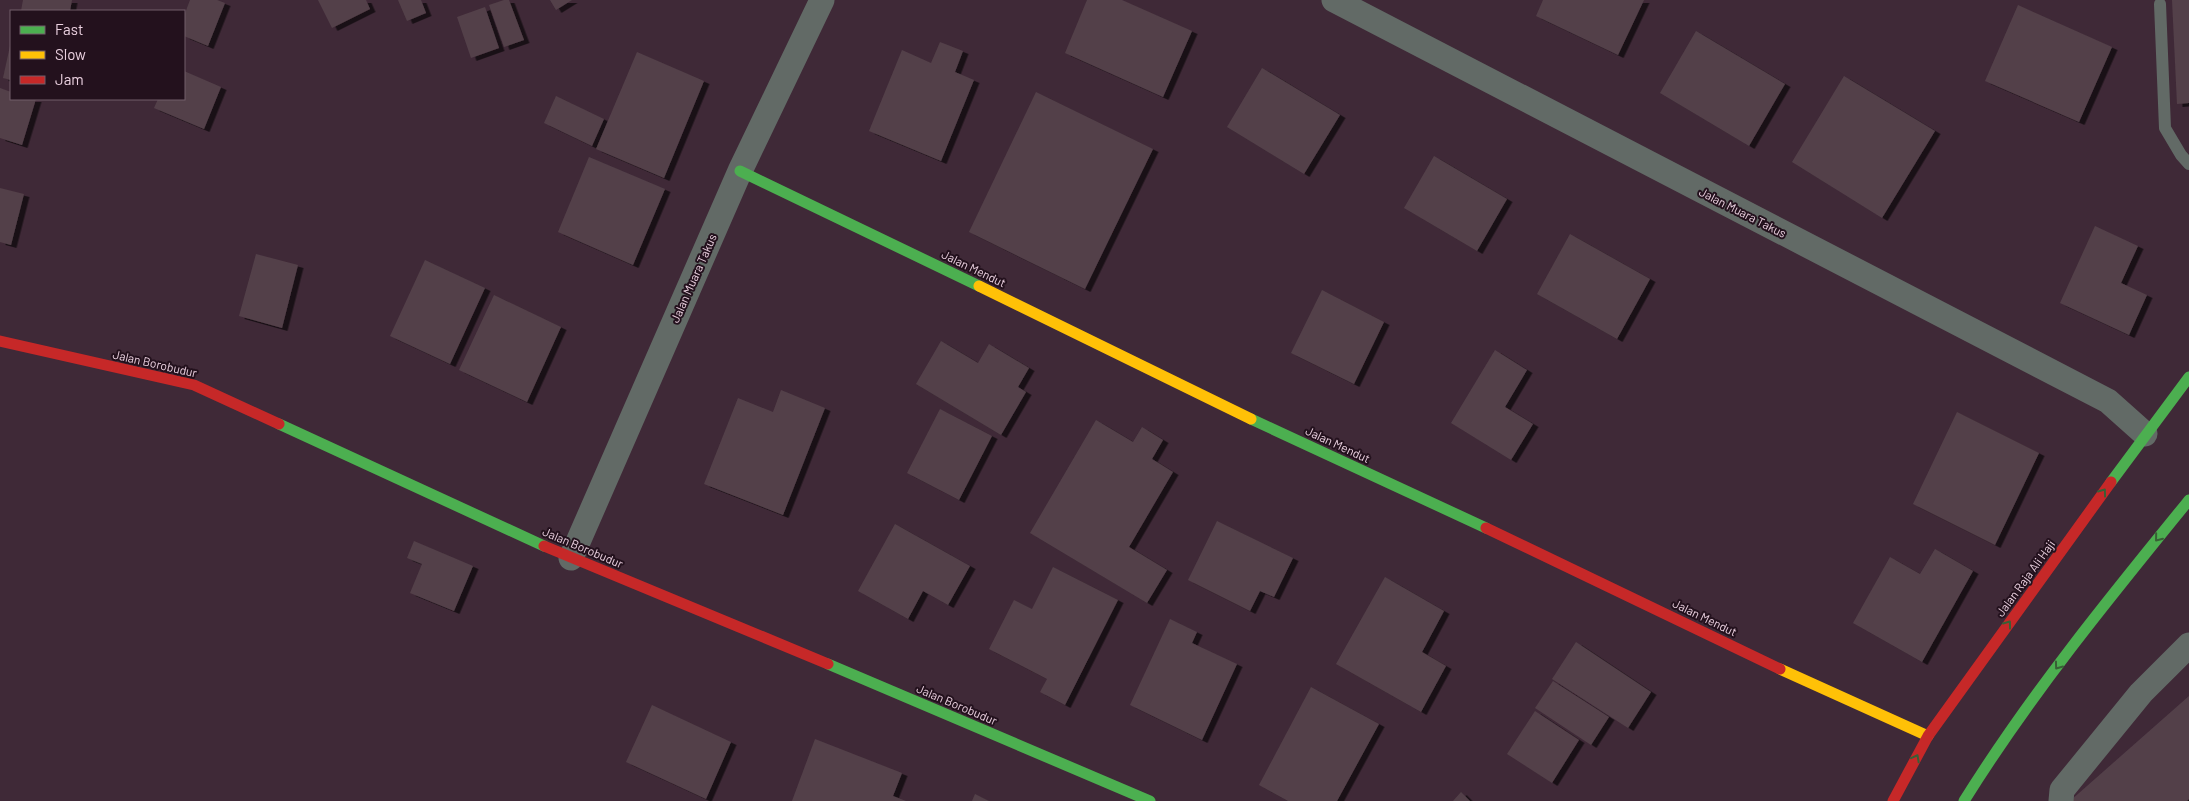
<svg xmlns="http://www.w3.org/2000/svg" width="2189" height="801" font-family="Barlow,sans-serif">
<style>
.building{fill:#534049;filter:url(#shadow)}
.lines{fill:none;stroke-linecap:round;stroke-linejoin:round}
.lane{stroke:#626a66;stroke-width:12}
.street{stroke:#626a66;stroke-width:25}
.fast{stroke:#4caf50;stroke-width:11}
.slow{stroke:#ffc107;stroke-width:11}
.jam{stroke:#c62828;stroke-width:11}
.oneway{stroke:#386036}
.labels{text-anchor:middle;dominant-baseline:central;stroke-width:4;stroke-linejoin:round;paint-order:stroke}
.street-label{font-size:12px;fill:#ebd1e0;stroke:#23111d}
</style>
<defs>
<filter id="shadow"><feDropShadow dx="5.5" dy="3" stdDeviation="0" flood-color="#0009"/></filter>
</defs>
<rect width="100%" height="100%" fill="#3f2937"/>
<path class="building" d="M23,0H72L70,11H21Z
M190,0H217L225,3L208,46L184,36V16Z
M318,0H366L370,9L332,28Z
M398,0H421L426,13L407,21Z
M504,0H509L524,40L504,47L489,5Z
M550,0H572L556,10Z
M1087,0H1122L1192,31L1163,97L1065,53Z
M1543,0H1644L1618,55L1536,16Z
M2172,0H2189V103L2177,104Z
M2018,5L2112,47L2079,122L1985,81Z
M485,7L499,48L471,58L457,17Z
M1696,31L1785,84L1749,146L1660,93Z
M940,42L963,51L955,72L974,80L941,161L869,131L902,50L931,63Z
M10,46H11V80L3,78Z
M637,52L704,81L664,178L596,149Z
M1262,68L1340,115L1304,174L1227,127Z
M184,71L221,87L204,129L154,108L158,99H184Z
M1844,76L1935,131L1882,218L1792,162Z
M0,88L11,92V99H36L22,145L0,138Z
M1036,92L1153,149L1085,289L969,232Z
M556,96L604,119L592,146L544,123Z
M1434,156L1507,199L1477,251L1404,208Z
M589,157L665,189L633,265L558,232Z
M0,188L24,194L11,245L0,242Z
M2095,226L2138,246L2121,283L2147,295L2129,335L2060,303Z
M1570,234L1650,279L1617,339L1537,294Z
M256,254L298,265L282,328L239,316Z
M425,260L485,288L450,364L390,336Z
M1322,290L1384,322L1354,384L1291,353Z
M494,295L561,327L527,402L459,370Z
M941,341L978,363L989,344L1029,368L1018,387L1026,392L1001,435L916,384Z
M1495,350L1527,370L1505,407L1533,424L1511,460L1451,423Z
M781,390L825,408L783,515L704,484L738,398L773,412Z
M940,409L992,436L959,500L907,473Z
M1957,412L2039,453L1995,545L1913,504Z
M1096,420L1133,442L1142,427L1163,440L1152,459L1173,472L1129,547L1167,570L1147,603L1030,533Z
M1217,521L1293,558L1274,597L1260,591L1250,611L1188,580Z
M895,524L970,566L948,605L923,591L908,619L858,591Z
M414,541L473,566L454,611L410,593L422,564L407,558Z
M1935,549L1973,571L1922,662L1853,623L1890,557L1920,574Z
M1053,567L1118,600L1065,705L1040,692L1047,679L989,649L1014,600L1032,609Z
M1385,577L1444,611L1422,652L1446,666L1421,712L1336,664Z
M1170,619L1197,632L1192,643L1237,664L1202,740L1130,705Z
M1576,642L1651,692L1628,728L1552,679Z
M1553,681L1609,717L1591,745L1535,708Z
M1311,687L1379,724L1337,801H1288L1259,785Z
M2189,696V799L2187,801H2070Z
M652,705L731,742L706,799L626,762Z
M1535,711L1579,740L1552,783L1507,754Z
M815,739L902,773L893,796L906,801H792Z
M1461,792L1470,801H1453Z
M975,794L989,801H972Z"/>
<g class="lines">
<path class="lane" d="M2160,4L2165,128L2181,155L2189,164"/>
<path class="street" d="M1334,0L2108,401L2145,434
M571,558L740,171L822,0
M2061,801L2062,790L2141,693L2189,645"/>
<path class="fast" d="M740,171L979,286
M1251,419L1486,528
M279,424L544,546
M2111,482L2189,377
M828,664L1150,801
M1964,801C2030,695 2110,597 2189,500"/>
<path class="slow" d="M979,286L1251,419
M1780,669L1928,736"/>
<path class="jam" d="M0,341L194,385L279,424
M1486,528L1780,669
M544,546L828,664
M1893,801L1928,736L2111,482"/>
</g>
<defs><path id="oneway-chevron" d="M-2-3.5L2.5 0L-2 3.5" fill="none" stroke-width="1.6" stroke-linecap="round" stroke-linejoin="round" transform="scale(1.25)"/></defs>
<g class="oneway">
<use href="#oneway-chevron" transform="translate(2103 492) rotate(-54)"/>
<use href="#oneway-chevron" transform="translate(2158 538) rotate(129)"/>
<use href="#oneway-chevron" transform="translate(2008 624) rotate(-54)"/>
<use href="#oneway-chevron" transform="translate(2058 666) rotate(126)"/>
<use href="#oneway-chevron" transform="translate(1916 758) rotate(-62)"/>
</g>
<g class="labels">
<g class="street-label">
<text transform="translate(1743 212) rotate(27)">Jalan Muara Takus</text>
<text transform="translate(974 268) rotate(26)">Jalan Mendut</text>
<text transform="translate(693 278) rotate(-66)">Jalan Muara Takus</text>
<text transform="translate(155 363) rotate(13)">Jalan Borobudur</text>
<text transform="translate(1338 444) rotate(25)">Jalan Mendut</text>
<text transform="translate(583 547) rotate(23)">Jalan Borobudur</text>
<text transform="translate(2025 578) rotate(-54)">Jalan Raja Ali Haji</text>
<text transform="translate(1705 617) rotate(26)">Jalan Mendut</text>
<text transform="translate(957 704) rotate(23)">Jalan Borobudur</text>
</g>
</g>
<rect x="10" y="10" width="175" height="90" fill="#23111d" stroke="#735e6b"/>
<rect x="20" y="26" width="25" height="8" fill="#4caf50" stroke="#735e6b"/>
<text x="55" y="35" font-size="15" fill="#ebd1e0">Fast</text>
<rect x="20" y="51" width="25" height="8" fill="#ffc107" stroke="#735e6b"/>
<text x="55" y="60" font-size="15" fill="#ebd1e0">Slow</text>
<rect x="20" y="76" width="25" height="8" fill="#c62828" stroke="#735e6b"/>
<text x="55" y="85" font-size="15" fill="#ebd1e0">Jam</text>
</svg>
